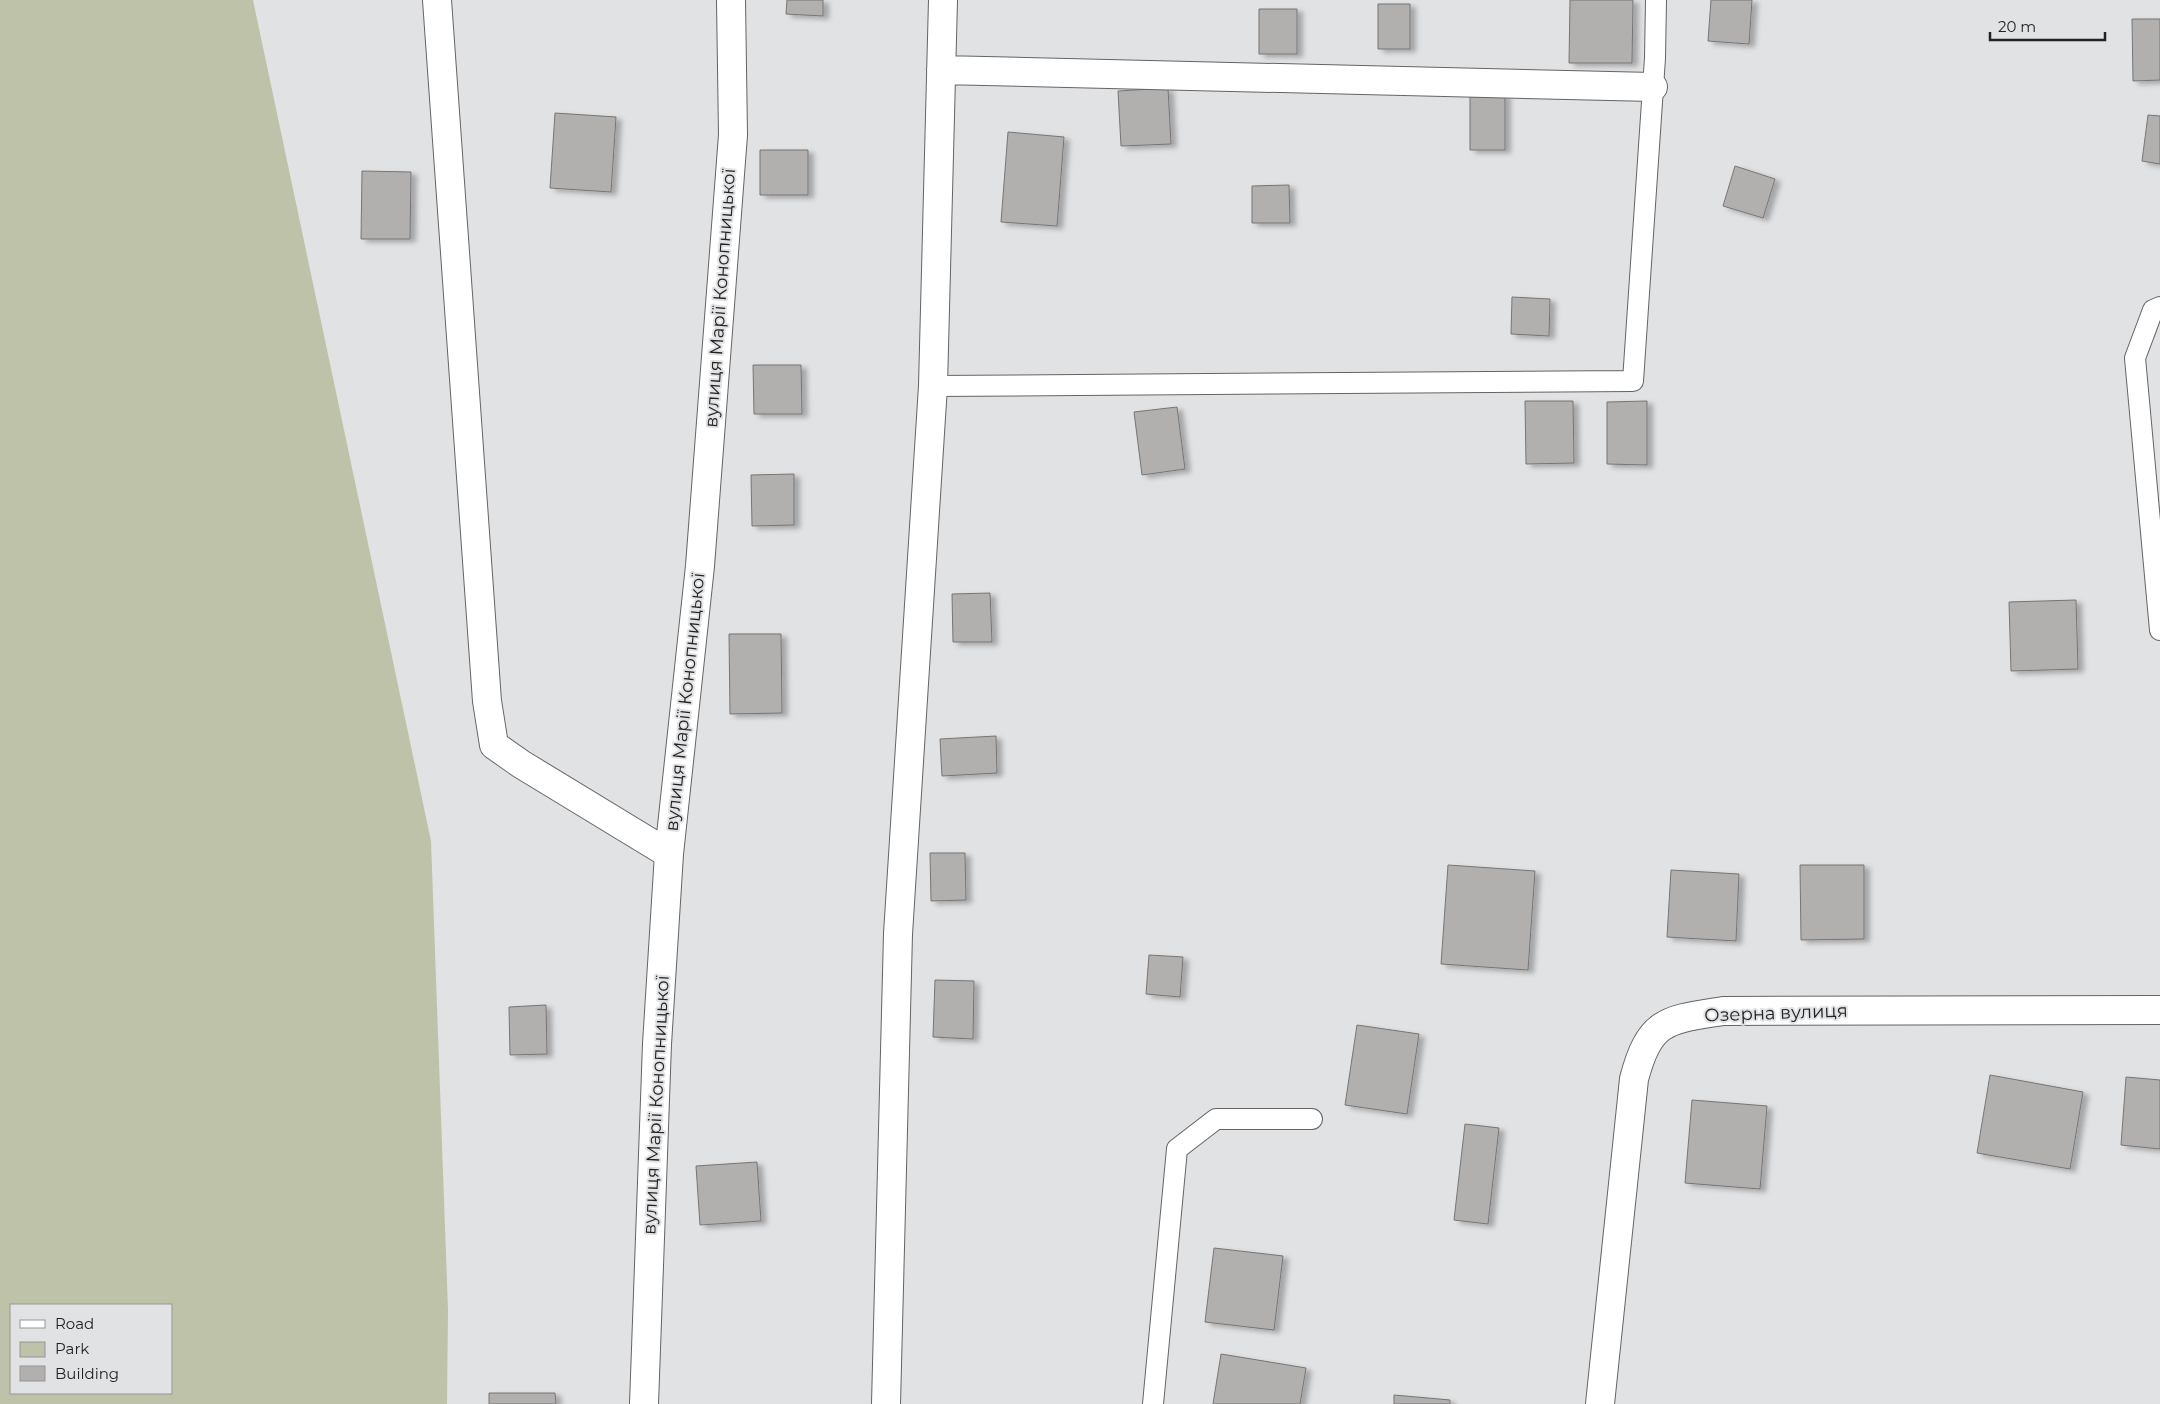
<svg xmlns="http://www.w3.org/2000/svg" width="2160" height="1404" font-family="Montserrat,sans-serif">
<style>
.green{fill:#bec2a9;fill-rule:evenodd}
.building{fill:#b2b0af;stroke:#777574;filter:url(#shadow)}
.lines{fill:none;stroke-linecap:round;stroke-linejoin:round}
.lane-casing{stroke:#646466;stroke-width:22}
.street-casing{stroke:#646466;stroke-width:30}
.lane{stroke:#fff;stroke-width:20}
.street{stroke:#fff;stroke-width:28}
.labels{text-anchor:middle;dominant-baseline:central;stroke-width:4;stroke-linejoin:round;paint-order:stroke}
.street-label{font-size:18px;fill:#222223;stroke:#e1e2e4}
</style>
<defs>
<filter id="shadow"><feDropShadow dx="5.5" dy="3" stdDeviation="2.5" flood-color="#0004"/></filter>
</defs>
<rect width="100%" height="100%" fill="#e1e2e4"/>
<path class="green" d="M0,0H253L431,841L448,1310L447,1404H0ZM11,1305H171V1393H11Z"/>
<path class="building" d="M787,0H823V16L786,14Z
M1570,0H1633L1632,63H1569Z
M1711,0H1752L1749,44L1708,41Z
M1378,4H1410V49H1378Z
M1259,9H1297V54H1259Z
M2132,19H2160V80L2133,81Z
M1168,88L1171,144L1121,146L1118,91Z
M1470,94H1505V150H1470Z
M555,113L616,117L611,192L550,188Z
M2148,115L2160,116V164L2142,161Z
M1008,132L1064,137L1057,226L1001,222Z
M760,150H808V195H760Z
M1735,166L1775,179L1763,218L1723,206Z
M362,171L411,172L410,239H361Z
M1289,185L1290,223H1252V186Z
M1512,297L1550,299L1549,336L1511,334Z
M753,365H801L802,414H754Z
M1525,401H1573L1574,463L1526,464Z
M1647,401V465L1607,464V402Z
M1177,407L1185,469L1142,475L1134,412Z
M794,474V525L752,526L751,475Z
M990,593L992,642H953L952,594Z
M2076,600L2078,669L2011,671L2009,602Z
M729,634H781L782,713L730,714Z
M996,736L997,773L942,776L940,739Z
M930,853H965L966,900L931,901Z
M1448,865L1535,871L1528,970L1441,964Z
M1800,865H1864V939L1801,940Z
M1671,870L1739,874L1736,941L1667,937Z
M1149,955L1183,957L1180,997L1146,994Z
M935,980L974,981L973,1039L933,1037Z
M546,1005L547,1054L510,1055L509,1007Z
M1357,1025L1419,1034L1407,1114L1345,1105Z
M1990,1075L2083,1092L2070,1169L1977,1153Z
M2126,1077L2160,1080V1149L2121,1145Z
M1692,1100L1767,1106L1760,1189L1685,1183Z
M1465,1124L1499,1128L1488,1224L1454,1220Z
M757,1162L761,1221L700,1225L696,1166Z
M1214,1248L1283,1256L1274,1330L1205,1322Z
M1221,1354L1306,1368L1300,1404H1213Z
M489,1393H555L556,1404H489Z
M1394,1395L1450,1400V1404H1394Z"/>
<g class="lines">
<defs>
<path id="lane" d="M2160,307L2153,310L2135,358L2160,630
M933,386L1633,381L1655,58L1656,0
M1153,1404L1177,1149L1216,1119H1312"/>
<path id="street" d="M437,0L487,701L494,745L521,764L669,854
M941,70L1653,87
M644,1404L657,1044L669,854L700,566L733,135L731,0
M886,1404L898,934L933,386L943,0
M1600,1404L1634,1079C1650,1019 1667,1020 1723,1011L2160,1010"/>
</defs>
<use href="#lane" class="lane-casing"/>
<use href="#street" class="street-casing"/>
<use href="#lane" class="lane"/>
<use href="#street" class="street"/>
</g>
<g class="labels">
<g class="street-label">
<text transform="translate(720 298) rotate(-86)">вулиця Марії Конопницької</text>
<text transform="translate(685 702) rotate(-84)">вулиця Марії Конопницької</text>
<text transform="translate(1776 1013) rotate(-2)">Озерна вулиця</text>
<text transform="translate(656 1105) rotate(-87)">вулиця Марії Конопницької</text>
</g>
</g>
<rect x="10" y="1304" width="162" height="90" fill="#e1e2e4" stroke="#959597"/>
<rect x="20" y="1320" width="25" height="8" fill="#ffffff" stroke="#959597"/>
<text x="55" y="1329" font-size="15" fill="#222223">Road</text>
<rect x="20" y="1342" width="25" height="15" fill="#bec2a9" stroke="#959597"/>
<text x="55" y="1354" font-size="15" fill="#222223">Park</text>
<rect x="20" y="1366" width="25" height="15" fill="#b2b0af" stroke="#959597"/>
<text x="55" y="1379" font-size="15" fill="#222223">Building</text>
<path d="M1990 32v8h115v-8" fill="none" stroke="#222223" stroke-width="2.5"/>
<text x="1998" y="32" font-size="15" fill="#222223" stroke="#e1e2e4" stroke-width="4" paint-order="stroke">20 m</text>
</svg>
